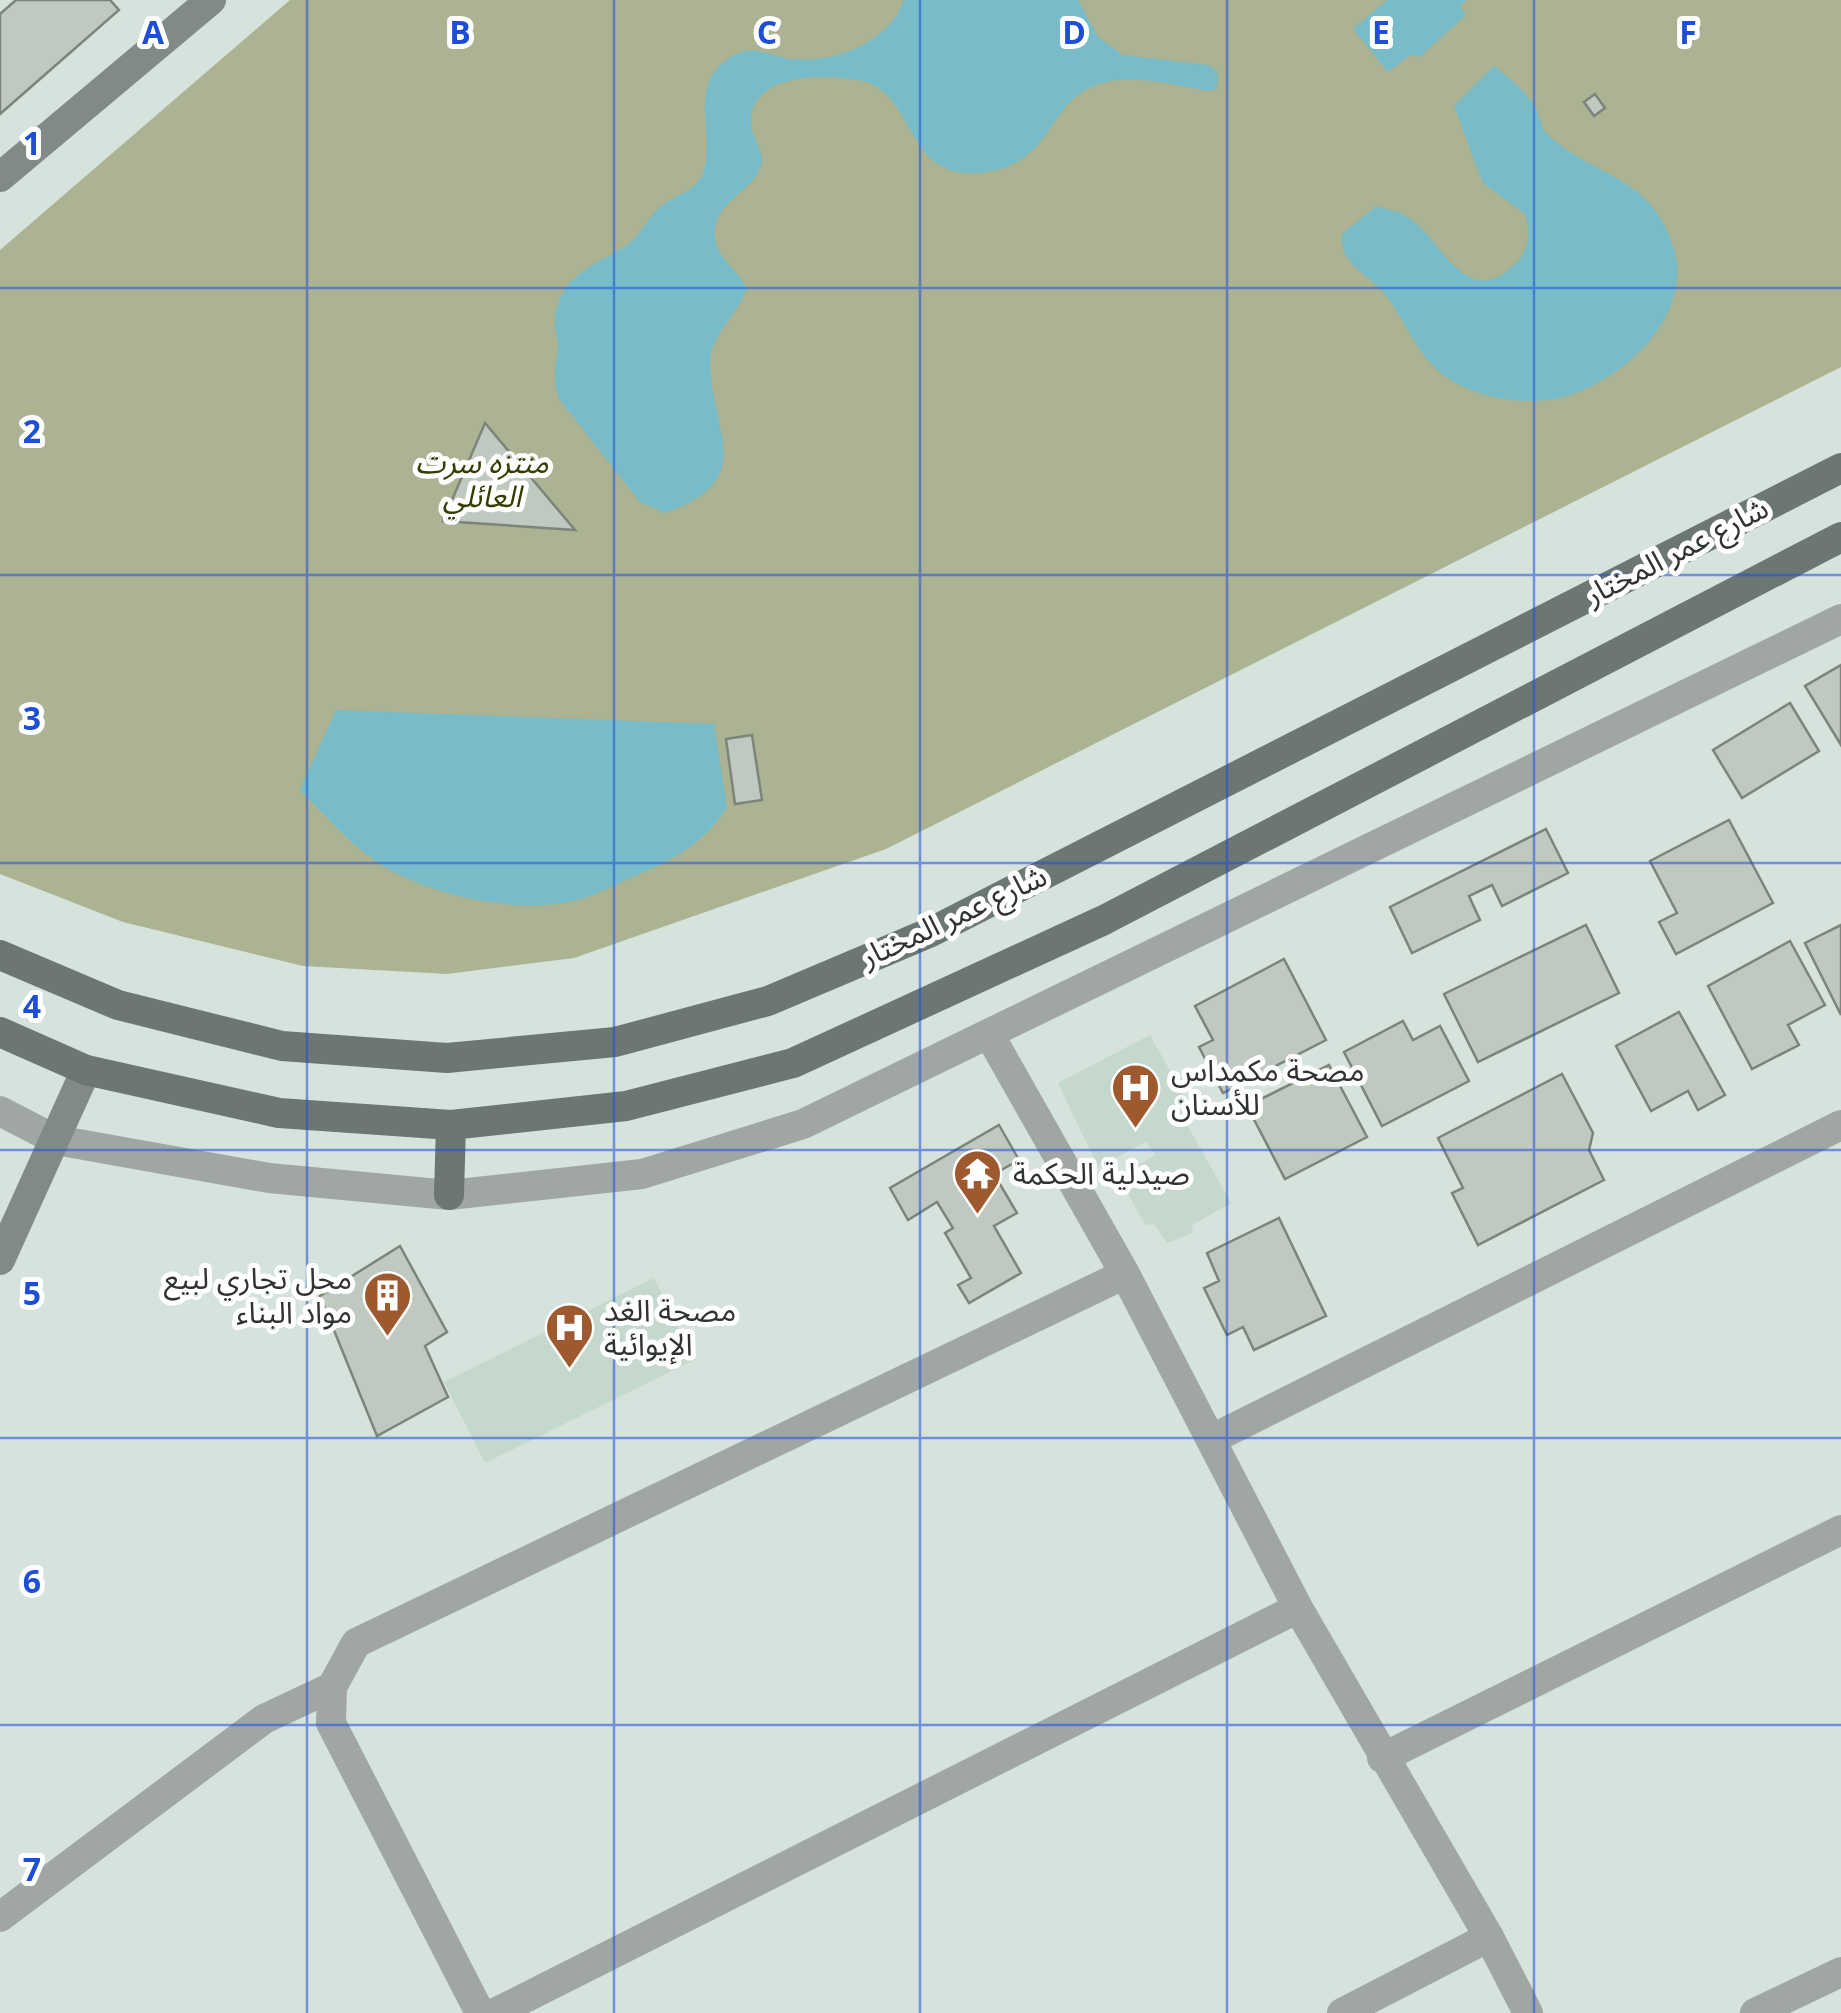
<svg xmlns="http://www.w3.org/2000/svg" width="1841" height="2013" font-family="Georgia,'Noto Sans Arabic',serif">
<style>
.built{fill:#c4d8ce}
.green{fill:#abb392}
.water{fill:#77bcc8}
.building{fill:#c0c9bf;stroke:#7c847b;stroke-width:2.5}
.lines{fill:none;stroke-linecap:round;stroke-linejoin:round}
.street{stroke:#a0a6a5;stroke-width:30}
.secondary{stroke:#818a89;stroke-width:30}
.primary{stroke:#6b7675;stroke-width:30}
.grid{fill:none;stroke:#1d4ed8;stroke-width:2.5;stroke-opacity:0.55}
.labels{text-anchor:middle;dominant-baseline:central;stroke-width:10;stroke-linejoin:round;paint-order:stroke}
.park-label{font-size:30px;font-style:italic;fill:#353d00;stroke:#fff}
.street-label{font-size:30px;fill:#2f3431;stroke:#fff}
.poi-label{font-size:30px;fill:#2f3431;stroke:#fff;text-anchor:start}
.grid-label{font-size:32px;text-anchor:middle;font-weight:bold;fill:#1d4ed8;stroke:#fff;stroke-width:10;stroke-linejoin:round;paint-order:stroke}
</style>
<rect width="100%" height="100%" fill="#d6e3dc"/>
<path class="built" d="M1150,1035L1196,1117L1185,1121L1231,1203L1192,1225L1193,1233L1167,1243L1154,1224L1145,1225L1118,1175L1156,1155L1146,1142L1098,1167L1058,1083Z
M654,1278L694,1360L485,1463L444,1382Z"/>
<path class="green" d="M290,0H1841V367L886,849L574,958L447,974L303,966L123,922L0,874V250Z"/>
<path class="water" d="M904,0H1078L1098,37L1123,55L1208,65L1218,72L1217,89L1207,91C1175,85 1134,74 1102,83C1044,99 1057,166 979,173C903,179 917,94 862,81C826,73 741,72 752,130C755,144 765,151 761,166C752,194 703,205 717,247C722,261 740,273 747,289C737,315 709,336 710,365C712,432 759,480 665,513L640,502L559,399C552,379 556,367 558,347C558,339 555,332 555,324C556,279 588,268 621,249C638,240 644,223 657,210C668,198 691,193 700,179C722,141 679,82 737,54C754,45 772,56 789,59C832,64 889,44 904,0Z
M1387,0H1467L1460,6L1466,15L1419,57L1411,54L1388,72L1353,29Z
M1494,66C1510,79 1526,91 1536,109C1541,119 1541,129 1549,136C1595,178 1652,175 1674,249C1694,319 1617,387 1554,399C1522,405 1479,398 1451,380C1420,362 1408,325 1387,297C1369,273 1339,266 1342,234L1376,206C1388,209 1401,212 1412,220C1442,242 1467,312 1515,264C1530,249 1531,233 1525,214L1483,183L1454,106Z
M336,710L714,724L727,807C704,844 670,862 630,878C612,886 592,897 573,901C518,914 441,897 392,871C356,852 328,818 300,790Z"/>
<path class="building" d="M16,0H110L119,10L0,114V14Z
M1595,94L1605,108L1594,116L1584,102Z
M485,423L575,530L443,521Z
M1841,665V745L1805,686Z
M1790,703L1819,751L1742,798L1713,750Z
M752,735L762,800L735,804L726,739Z
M1729,820L1773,903L1676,954L1659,922L1677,913L1650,861Z
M1546,829L1568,873L1502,906L1492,885L1469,896L1480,920L1412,953L1390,907Z
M1586,925L1619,993L1478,1062L1444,994Z
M1841,925V1015L1805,943Z
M1790,941L1825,1005L1788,1025L1799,1045L1752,1069L1708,986Z
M1284,959L1326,1040L1223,1093L1199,1047L1213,1040L1195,1006Z
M1679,1012L1725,1095L1698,1110L1688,1091L1651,1111L1616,1046Z
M1403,1021L1413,1040L1440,1026L1469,1081L1382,1126L1344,1052Z
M1329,1065L1367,1137L1285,1179L1247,1106Z
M1562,1074L1593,1133L1589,1150L1604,1180L1478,1245L1452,1193L1463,1188L1438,1138Z
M999,1125L1019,1160L994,1174L1017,1213L994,1226L1021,1273L969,1303L958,1285L971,1278L945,1233L953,1228L937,1202L908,1220L890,1188Z
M1279,1218L1326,1316L1254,1350L1243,1327L1227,1335L1204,1288L1219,1281L1207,1253Z
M400,1246L447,1332L425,1346L448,1397L377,1436L320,1296Z"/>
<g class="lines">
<path class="street" d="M989,1034L1125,1274L1298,1608L1489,1937L1528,2013
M0,1111L56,1140L269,1178L449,1195L642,1174L803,1124L1841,619
M1212,1439L1841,1125
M1382,1758L1841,1530
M0,1917L264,1719L332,1687
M480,2013L331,1723L332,1687L356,1643L1125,1274
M495,2013L1298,1608
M1342,2013L1489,1937
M1755,2013L1841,1972"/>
<path class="secondary" d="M0,177L211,0
M0,1260L86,1070"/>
<path class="primary" d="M0,955L118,1005L282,1046L447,1058L615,1042L768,1001L931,932L1841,468
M0,1032L86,1070L279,1113L451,1125L626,1106L793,1063L1104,920L1841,537
M449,1195L451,1125"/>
</g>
<path class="grid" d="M307,0V2013M614,0V2013M920,0V2013M1227,0V2013M1534,0V2013M0,288H1841M0,575H1841M0,863H1841M0,1150H1841M0,1438H1841M0,1725H1841"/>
<defs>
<symbol id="hospital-pin" viewBox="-11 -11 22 30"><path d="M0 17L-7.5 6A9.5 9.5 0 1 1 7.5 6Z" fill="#9f592e" stroke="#fff"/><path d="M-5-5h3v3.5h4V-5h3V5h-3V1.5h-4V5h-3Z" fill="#fff"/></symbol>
<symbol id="temple-pin" viewBox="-11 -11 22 30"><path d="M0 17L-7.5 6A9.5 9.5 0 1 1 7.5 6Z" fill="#9f592e" stroke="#fff"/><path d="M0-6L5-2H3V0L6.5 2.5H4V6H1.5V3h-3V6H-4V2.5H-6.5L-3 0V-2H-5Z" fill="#fff"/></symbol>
<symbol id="building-pin" viewBox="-11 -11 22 30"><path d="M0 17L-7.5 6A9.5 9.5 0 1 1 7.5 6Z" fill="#9f592e" stroke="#fff"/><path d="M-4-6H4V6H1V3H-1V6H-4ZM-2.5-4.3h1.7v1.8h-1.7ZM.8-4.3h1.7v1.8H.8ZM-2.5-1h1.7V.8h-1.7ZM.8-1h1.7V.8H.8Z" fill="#fff"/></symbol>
</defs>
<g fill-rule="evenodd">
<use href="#hospital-pin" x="1108" y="1060" width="55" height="75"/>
<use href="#temple-pin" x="950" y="1146" width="55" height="75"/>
<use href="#building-pin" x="360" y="1268" width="55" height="75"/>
<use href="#hospital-pin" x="542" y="1300" width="55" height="75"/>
</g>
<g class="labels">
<g class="park-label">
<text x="482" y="463">منتزه سرت<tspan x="482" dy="34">العائلي</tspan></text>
</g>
<g class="street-label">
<text transform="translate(1677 552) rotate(-27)">شارع عمر المختار</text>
<text transform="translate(954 917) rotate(-25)">شارع عمر المختار</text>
</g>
<g class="poi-label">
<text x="1171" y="1071">مصحة مكمداس<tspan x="1171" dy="34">للأسنان</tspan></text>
<text x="1013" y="1174">صيدلية الحكمة</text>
<text x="352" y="1279" text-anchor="end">محل تجاري لبيع<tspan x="352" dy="34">مواد البناء</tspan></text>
<text x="604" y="1311">مصحة الغد<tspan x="604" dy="34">الإيوائية</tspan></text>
</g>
</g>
<g class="grid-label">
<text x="153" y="44">A</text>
<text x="460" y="44">B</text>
<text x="767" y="44">C</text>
<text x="1074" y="44">D</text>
<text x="1381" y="44">E</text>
<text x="1688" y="44">F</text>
<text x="32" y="155">1</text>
<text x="32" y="443">2</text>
<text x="32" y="730">3</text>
<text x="32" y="1018">4</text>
<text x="32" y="1305">5</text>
<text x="32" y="1593">6</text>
<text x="32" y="1881">7</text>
</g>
</svg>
